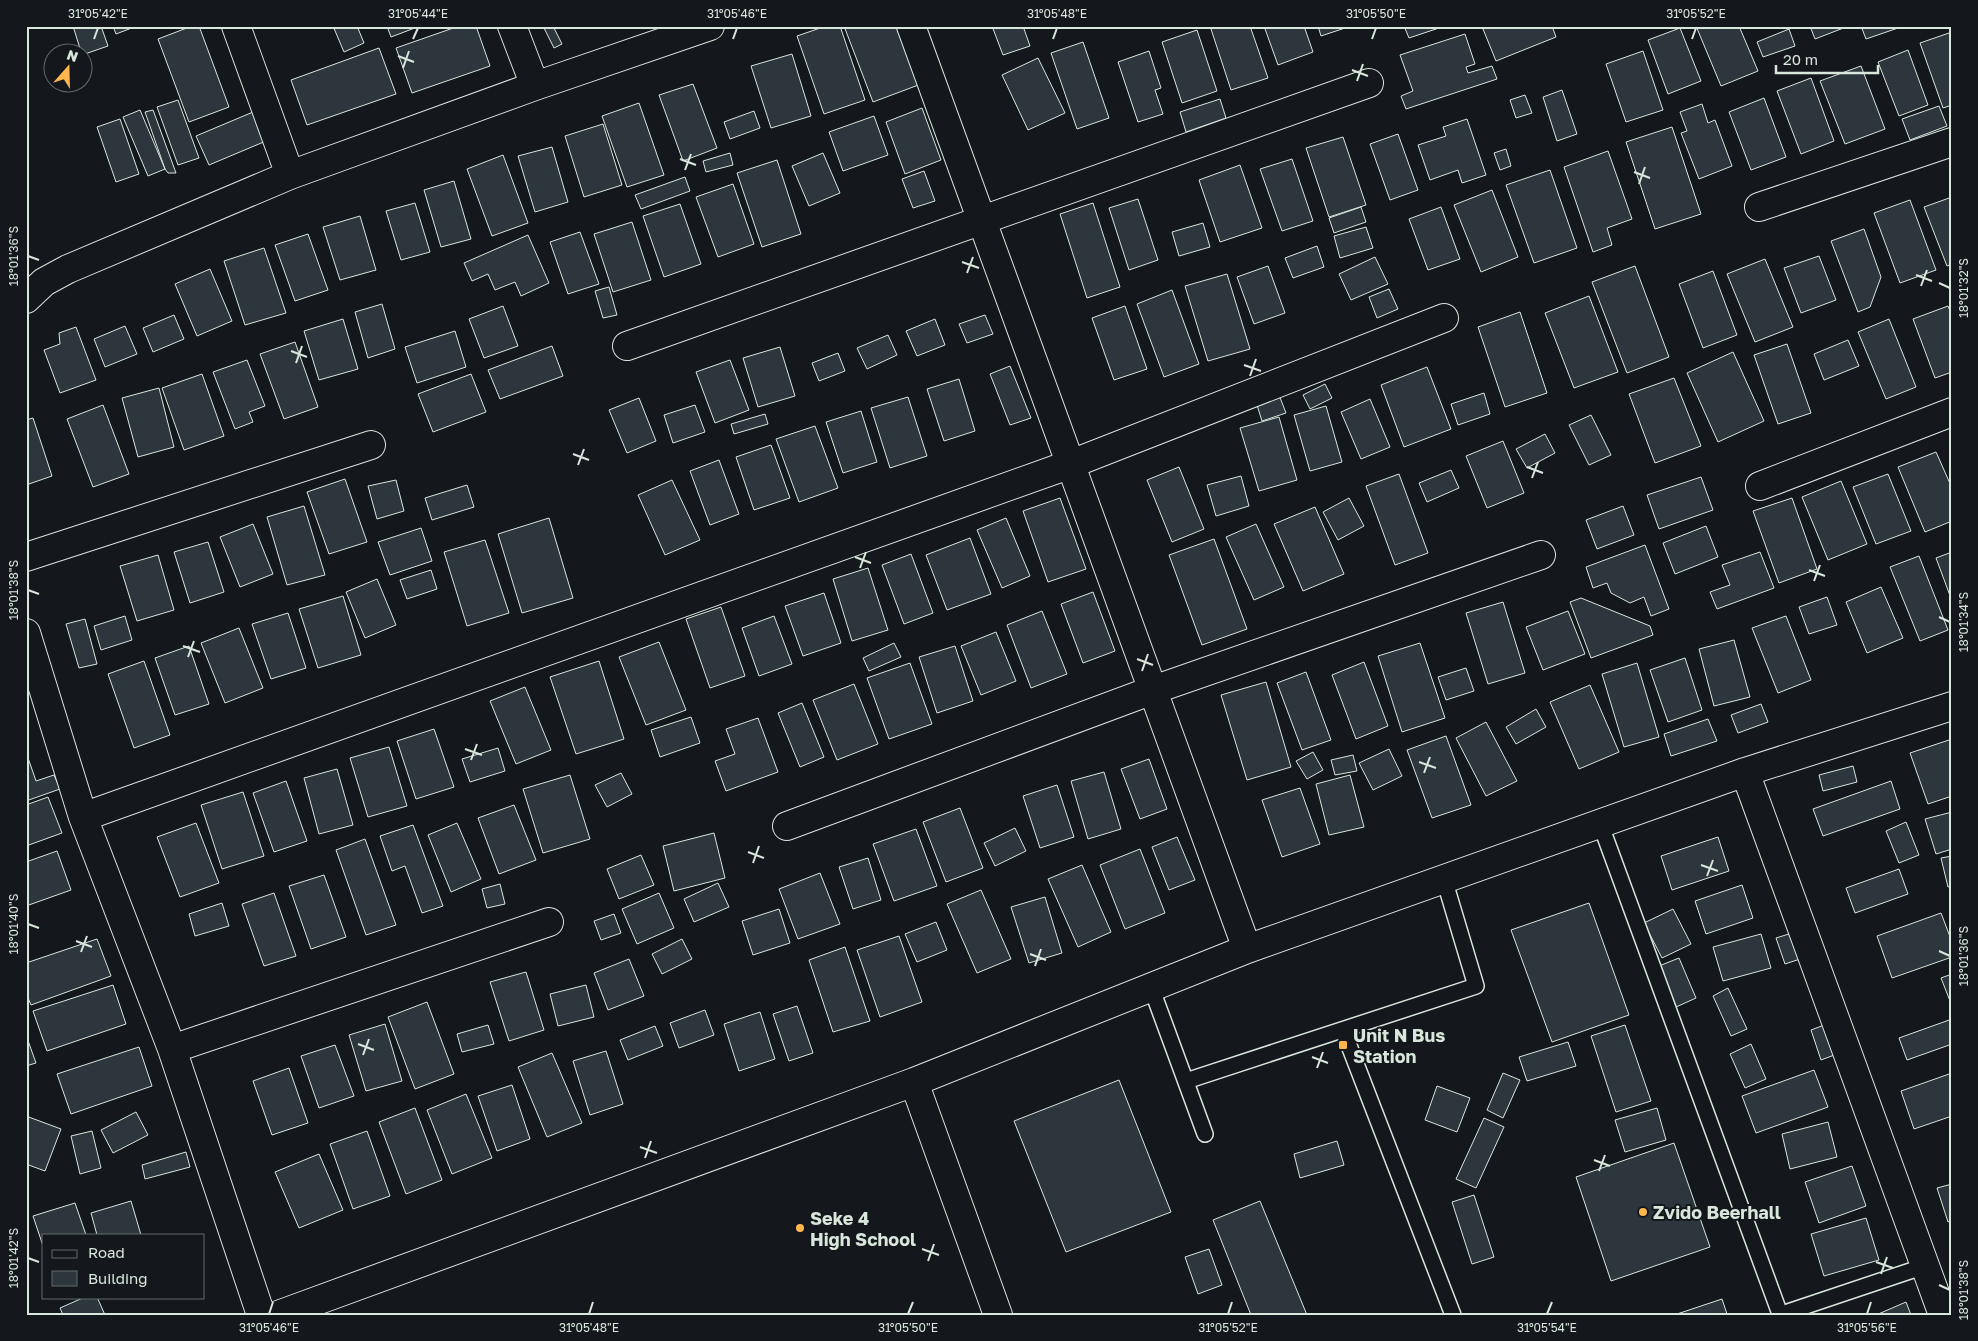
<svg xmlns="http://www.w3.org/2000/svg" width="1978" height="1341" font-family="'Golos Text',sans-serif">
<style>
.building{fill:#2c363c;stroke:#d8e6dc}
.lines{fill:none;stroke-linecap:round;stroke-linejoin:round}
.service-casing{stroke:#d8e6dc;stroke-width:18}
.minor-casing{stroke:#d8e6dc;stroke-width:30}
.service{stroke:#14181c;stroke-width:15}
.minor{stroke:#14181c;stroke-width:28}
.ticks{fill:none;stroke:#d8e6dc;stroke-width:2}
.poi-dot{fill:#ffb74d;stroke:#14181c;stroke-width:2}
.labels{text-anchor:middle;dominant-baseline:central;stroke-width:4;stroke-linejoin:round;paint-order:stroke}
.poi-label{font-size:18px;font-weight:bold;fill:#d8e6dc;stroke:#14181c;text-anchor:start}
.neatline{fill:none;stroke:#d8e6dc;stroke-width:2}
.ticks-label{font-size:12px;text-anchor:middle;fill:#d8e6dc}
</style>
<rect width="100%" height="100%" fill="#14181c"/>
<path class="building" d="M73,26H101L108,46L82,55Z
M113,26H137L116,34Z
M192,26H199L229,107L189,122L158,39Z
M333,26H357L364,43L344,52Z
M387,26H420L391,37Z
M459,26H476L490,66L412,93L396,48Z
M543,26H553L562,44L554,48Z
M826,26H840L865,100L824,114L797,36Z
M844,26H898L921,84L873,102Z
M992,26H1023L1030,46L1003,55Z
M1210,26H1250L1268,78L1231,90Z
M1264,26H1304L1313,52L1278,65Z
M1318,26H1351L1321,36Z
M1404,26H1445L1409,38Z
M1489,26H1552L1556,37L1496,61L1483,29Z
M1696,26H1739L1758,71L1721,86Z
M1810,26H1846V27L1815,39Z
M1861,26H1901V27L1866,39Z
M1680,28L1701,81L1668,94L1648,40Z
M1789,29L1795,46L1763,57L1757,42Z
M1197,30L1217,91L1182,103L1162,42Z
M1952,32V105L1943,108L1920,43Z
M1465,34L1475,64L1466,67L1468,73L1492,66L1497,79L1406,109L1401,96L1413,91L1400,55Z
M1083,42L1109,118L1077,129L1051,53Z
M379,48L396,94L307,125L291,80Z
M1908,50L1928,105L1899,116L1878,62Z
M1149,51L1161,88L1155,90L1163,114L1138,122L1118,62Z
M1643,51L1663,110L1626,122L1606,64Z
M792,54L811,116L771,128L751,66Z
M1038,58L1065,113L1028,130L1002,75Z
M1861,66L1885,129L1845,144L1820,81Z
M1811,78L1834,141L1801,154L1777,91Z
M693,84L717,148L683,161L659,95Z
M1562,90L1577,134L1557,141L1543,97Z
M1525,95L1532,113L1516,118L1510,100Z
M1764,98L1786,157L1751,170L1729,112Z
M1220,99L1226,118L1186,132L1180,112Z
M178,100L199,158L178,165L157,107Z
M639,103L664,175L627,187L602,116Z
M1702,104L1708,123L1715,120L1732,166L1699,179L1681,133L1687,131L1680,112Z
M1939,106L1947,126L1910,140L1902,119Z
M922,108L941,160L905,174L886,122Z
M140,110L165,169L148,176L123,117Z
M153,110L176,173H168L165,169L145,112Z
M754,111L760,128L730,139L724,122Z
M253,112L266,141L209,165L196,136Z
M874,116L888,155L843,171L829,132Z
M120,119L139,174L116,182L97,127Z
M1467,119L1486,175L1462,183L1458,170L1430,180L1418,145L1446,136L1443,127Z
M603,124L622,185L584,197L565,136Z
M1672,127L1701,214L1655,229L1626,142Z
M1398,134L1418,190L1390,200L1370,144Z
M1343,137L1366,205L1329,217L1306,148Z
M552,147L568,202L535,212L518,156Z
M1506,149L1511,166L1500,170L1494,153Z
M1608,151L1632,219L1607,228L1612,245L1593,252L1564,167Z
M730,153L733,165L706,172L703,161Z
M823,153L840,193L809,206L792,166Z
M503,155L528,223L492,236L467,169Z
M1292,159L1313,221L1282,231L1260,169Z
M777,160L801,234L762,247L737,173Z
M1240,165L1262,228L1220,242L1199,180Z
M1550,170L1577,248L1534,263L1506,185Z
M924,171L935,201L913,208L902,179Z
M685,177L690,191L641,209L635,195Z
M454,181L471,239L441,247L424,190Z
M733,184L754,244L718,257L696,197Z
M1492,190L1518,257L1481,272L1454,205Z
M1952,197V264L1947,266L1924,207Z
M1138,199L1158,260L1129,270L1109,208Z
M1910,200L1936,270L1900,283L1874,213Z
M415,203L430,252L401,260L386,211Z
M1093,203L1120,287L1087,298L1060,214Z
M680,204L701,264L664,277L643,216Z
M1361,207L1366,222L1334,233L1329,218Z
M1441,207L1460,259L1428,270L1409,219Z
M360,216L376,270L340,280L323,227Z
M632,222L651,280L613,292L594,234Z
M1203,223L1210,247L1179,256L1172,232Z
M1366,227L1373,248L1340,258L1334,236Z
M1864,229L1881,277L1870,307L1858,312L1831,241Z
M580,232L599,284L568,294L550,242Z
M308,234L328,290L295,301L275,245Z
M528,235L549,283L521,296L515,282L495,290L488,274L472,281L464,263Z
M1317,246L1324,267L1293,278L1285,258Z
M264,248L286,313L245,325L224,261Z
M1819,256L1836,300L1801,313L1784,268Z
M1375,257L1388,284L1351,300L1339,274Z
M1765,259L1793,327L1755,342L1727,274Z
M1268,266L1285,313L1254,324L1237,277Z
M1635,266L1669,357L1627,373L1592,282Z
M210,269L232,321L197,336L175,284Z
M1713,271L1737,335L1703,348L1679,284Z
M1227,274L1250,349L1208,361L1185,286Z
M609,287L617,315L603,318L595,291Z
M1389,289L1398,309L1377,318L1369,297Z
M1172,290L1199,364L1164,377L1137,304Z
M1589,296L1618,372L1574,388L1545,313Z
M382,304L395,349L368,358L355,312Z
M503,306L518,346L484,358L469,319Z
M1125,306L1147,369L1114,380L1092,318Z
M1948,306L1952,315V372L1935,378L1913,319Z
M1520,312L1547,393L1505,407L1478,327Z
M174,315L184,339L153,352L143,328Z
M985,315L993,334L967,343L959,324Z
M343,319L358,369L319,380L304,331Z
M935,319L945,345L917,356L906,331Z
M1889,319L1916,387L1886,399L1858,332Z
M125,326L137,354L105,367L94,339Z
M76,327L96,380L60,393L44,350L60,344L59,333Z
M455,331L466,367L417,383L405,347Z
M888,335L897,355L867,369L857,348Z
M1848,340L1859,366L1824,380L1814,354Z
M295,342L318,407L284,419L260,354Z
M1787,344L1811,413L1778,424L1754,355Z
M552,346L563,376L500,399L488,370Z
M780,347L795,396L758,407L743,358Z
M1733,352L1764,421L1718,442L1687,373Z
M838,353L845,371L819,381L812,363Z
M247,360L265,406L249,412L253,422L235,429L213,372Z
M730,360L749,410L715,423L696,372Z
M1010,366L1031,418L1010,425L990,374Z
M1427,367L1451,429L1404,447L1381,385Z
M202,374L224,436L184,450L162,388Z
M471,374L486,412L433,432L418,394Z
M1674,378L1701,446L1655,463L1629,394Z
M959,379L975,431L944,441L927,389Z
M1325,384L1332,398L1310,409L1303,395Z
M159,388L174,447L138,457L122,398Z
M1484,393L1490,414L1458,425L1451,404Z
M1279,395L1286,413L1262,421L1256,402Z
M908,397L927,456L890,468L871,408Z
M639,398L656,441L627,453L609,410Z
M1370,399L1390,447L1361,459L1341,412Z
M103,405L129,474L93,487L67,419Z
M695,405L705,432L673,443L664,415Z
M1326,406L1342,462L1310,471L1294,415Z
M861,411L877,462L843,473L826,422Z
M765,414L768,424L734,434L731,424Z
M1591,415L1611,455L1589,465L1569,425Z
M1279,417L1297,480L1259,491L1240,428Z
M33,418L52,476L26,485V420Z
M815,426L838,488L799,502L776,439Z
M1545,434L1555,453L1527,468L1516,449Z
M1503,441L1524,493L1487,508L1466,456Z
M771,445L790,498L754,510L736,457Z
M1936,452L1952,488V521L1925,532L1898,467Z
M719,460L739,514L710,525L690,471Z
M1179,467L1204,529L1172,542L1147,480Z
M1451,470L1459,488L1427,502L1419,483Z
M1399,474L1428,553L1395,565L1366,486Z
M1888,474L1911,531L1876,544L1853,487Z
M1241,476L1249,506L1216,516L1207,485Z
M1701,477L1713,510L1659,529L1647,495Z
M345,479L367,542L329,554L307,492Z
M396,480L404,511L377,519L368,486Z
M672,480L700,540L665,555L638,495Z
M1841,481L1867,544L1828,560L1802,497Z
M467,485L474,507L432,520L425,498Z
M1060,498L1086,569L1048,582L1023,511Z
M1349,498L1364,526L1338,540L1323,512Z
M1792,498L1817,569L1779,583L1753,511Z
M304,506L325,575L287,585L267,517Z
M1623,506L1634,535L1597,549L1586,520Z
M1315,507L1344,574L1303,591L1274,524Z
M549,518L573,598L522,613L498,534Z
M1006,518L1030,576L1002,588L977,530Z
M253,524L273,574L240,587L220,537Z
M1256,524L1284,587L1254,600L1226,537Z
M1706,526L1718,557L1675,574L1663,543Z
M421,528L432,561L390,575L378,542Z
M970,538L991,594L947,610L926,555Z
M1214,539L1247,629L1202,645L1169,555Z
M485,540L509,613L467,626L444,552Z
M208,542L224,592L190,603L174,552Z
M1645,545L1669,609L1651,616L1644,597L1630,603L1611,593L1607,583L1593,588L1586,567Z
M1760,552L1774,588L1717,609L1710,592L1730,585L1722,565Z
M1952,552V601L1936,558Z
M911,554L933,613L904,624L882,565Z
M158,555L174,610L137,621L120,566Z
M1919,556L1948,630L1920,641L1890,567Z
M868,568L888,630L852,641L833,579Z
M431,570L437,589L407,599L400,580Z
M377,579L396,625L365,638L346,592Z
M1881,587L1903,638L1867,653L1846,602Z
M1093,592L1115,651L1083,663L1061,604Z
M824,593L841,643L803,656L785,606Z
M343,596L361,655L318,668L299,609Z
M1827,597L1837,625L1809,634L1799,607Z
M1581,598L1650,626L1653,635L1591,658L1570,602Z
M1503,602L1525,673L1488,684L1466,613Z
M721,607L745,676L710,688L686,619Z
M1042,611L1067,674L1031,688L1007,625Z
M1568,611L1585,654L1543,670L1526,627Z
M288,613L306,668L271,679L252,624Z
M125,616L132,640L101,650L94,626Z
M774,616L792,664L759,676L742,628Z
M1786,616L1811,680L1778,693L1752,628Z
M85,619L97,664L79,668L66,624Z
M239,628L263,688L225,703L201,643Z
M996,632L1016,681L981,695L961,646Z
M1734,640L1750,697L1714,706L1699,649Z
M659,642L686,710L646,725L619,657Z
M894,643L901,657L869,671L863,658Z
M1420,643L1445,718L1402,732L1378,656Z
M189,646L209,704L175,715L155,658Z
M955,646L973,701L937,713L919,657Z
M1685,658L1702,710L1668,722L1650,670Z
M144,661L170,735L134,748L108,674Z
M599,661L624,739L576,754L550,677Z
M1364,662L1388,726L1356,739L1332,675Z
M910,663L932,724L889,739L867,678Z
M1637,663L1659,737L1624,747L1602,674Z
M1466,668L1474,691L1446,700L1438,677Z
M1306,672L1331,740L1302,750L1277,683Z
M1266,682L1291,767L1247,780L1221,695Z
M854,684L878,744L837,760L813,700Z
M1590,685L1619,752L1579,769L1550,702Z
M525,687L551,750L516,764L490,701Z
M802,703L824,757L800,767L778,713Z
M1761,704L1768,722L1738,733L1731,715Z
M1536,709L1546,727L1516,744L1506,727Z
M691,717L700,743L660,757L651,730Z
M758,718L778,772L726,791L715,761L735,754L726,729Z
M1708,719L1717,741L1671,756L1664,734Z
M1486,722L1517,781L1486,796L1456,738Z
M434,729L454,787L416,799L397,741Z
M1446,736L1471,805L1432,818L1407,750Z
M1952,739V796L1928,804L1910,753Z
M389,747L407,806L368,817L350,758Z
M498,748L505,771L470,782L462,759Z
M1389,749L1402,776L1373,790L1359,763Z
M26,752L36,781L54,775L60,789L26,801Z
M1313,752L1323,770L1307,779L1296,761Z
M1353,755L1357,771L1335,775L1331,760Z
M1149,759L1167,809L1140,819L1121,769Z
M1853,766L1857,782L1823,791L1819,775Z
M337,769L353,825L319,834L304,778Z
M1104,772L1121,829L1088,839L1071,781Z
M621,773L632,794L607,807L595,785Z
M570,775L590,839L543,853L523,789Z
M1350,775L1364,827L1329,835L1316,784Z
M286,781L307,841L274,852L253,793Z
M1891,781L1900,809L1823,836L1813,809Z
M1057,785L1074,837L1040,848L1023,796Z
M1300,788L1320,844L1282,857L1262,800Z
M243,792L264,856L222,869L201,805Z
M48,797L62,833L26,846V805Z
M514,805L536,860L499,874L478,818Z
M960,808L983,868L946,882L923,822Z
M1952,812V849L1936,854L1925,819Z
M1906,822L1919,855L1899,863L1886,831Z
M196,823L219,883L180,897L157,837Z
M457,823L481,879L451,892L428,835Z
M413,825L443,906L422,913L405,866L392,871L380,836Z
M1015,828L1026,851L995,866L984,843Z
M916,829L937,886L894,901L873,844Z
M714,833L725,878L674,891L663,846Z
M1177,837L1195,880L1169,890L1152,847Z
M1718,837L1729,871L1672,890L1661,856Z
M365,839L396,925L366,935L336,850Z
M1140,849L1165,913L1125,929L1100,865Z
M57,851L71,890L26,906V862Z
M641,855L654,885L619,899L607,869Z
M1952,856V886L1948,887L1941,858Z
M868,858L881,900L853,909L839,867Z
M1082,865L1111,932L1078,947L1048,879Z
M1899,869L1908,894L1855,913L1846,888Z
M820,873L840,924L798,939L779,889Z
M324,875L346,937L311,949L289,886Z
M718,883L729,907L694,922L684,899Z
M500,884L505,904L487,908L482,889Z
M1742,885L1753,918L1706,934L1695,901Z
M981,890L1011,959L977,973L947,904Z
M274,893L296,956L264,966L242,904Z
M659,893L674,928L637,944L622,909Z
M1045,897L1062,953L1029,963L1011,907Z
M222,903L229,926L195,936L189,914Z
M1589,903L1629,1015L1552,1042L1511,930Z
M779,909L790,943L753,955L742,921Z
M1673,909L1691,944L1662,958L1644,923Z
M1941,913L1952,942V957L1892,978L1877,936Z
M614,914L621,933L601,940L594,921Z
M936,922L947,950L917,962L905,934Z
M1792,933L1800,959L1785,964L1776,938Z
M1761,934L1771,968L1723,981L1713,947Z
M899,936L922,1002L880,1017L857,950Z
M97,939L111,976L31,1005L26,993V963Z
M682,939L692,959L662,974L652,954Z
M845,947L870,1021L833,1032L809,960Z
M1679,958L1696,998L1676,1007L1659,966Z
M629,959L644,996L608,1010L594,973Z
M526,972L544,1030L509,1041L490,982Z
M1952,974V1006L1941,978Z
M113,985L126,1024L47,1051L33,1011Z
M586,985L594,1017L558,1026L550,994Z
M1728,988L1747,1029L1731,1036L1713,996Z
M427,1002L454,1074L415,1089L388,1017Z
M797,1006L813,1053L789,1061L773,1014Z
M705,1010L714,1035L679,1048L670,1023Z
M760,1012L775,1059L739,1071L724,1024Z
M1952,1019V1044L1907,1060L1899,1038Z
M385,1024L402,1081L366,1091L349,1035Z
M1827,1024L1837,1054L1821,1060L1811,1030Z
M488,1025L494,1044L462,1052L457,1034Z
M1625,1025L1651,1101L1616,1112L1591,1036Z
M655,1026L663,1046L628,1060L620,1040Z
M26,1035L36,1063L26,1066Z
M1568,1042L1576,1066L1527,1081L1519,1057Z
M1751,1044L1766,1079L1745,1088L1730,1054Z
M335,1045L354,1096L319,1108L301,1056Z
M139,1047L152,1086L71,1114L57,1074Z
M606,1051L623,1104L590,1115L573,1061Z
M552,1053L582,1123L547,1137L518,1067Z
M289,1068L308,1123L272,1135L253,1081Z
M1814,1070L1828,1107L1756,1133L1742,1096Z
M1503,1073L1520,1080L1503,1118L1487,1110Z
M1952,1073V1116L1914,1129L1901,1091Z
M1119,1080L1171,1212L1066,1252L1014,1121Z
M512,1085L530,1139L497,1151L478,1096Z
M1437,1086L1470,1098L1457,1132L1425,1120Z
M466,1094L492,1158L452,1174L427,1110Z
M415,1108L442,1180L406,1194L379,1122Z
M1657,1108L1666,1140L1625,1152L1615,1120Z
M136,1112L148,1135L113,1153L101,1130Z
M26,1116L61,1129L45,1171L26,1164Z
M1484,1118L1504,1127L1476,1188L1456,1179Z
M1828,1122L1837,1157L1790,1169L1782,1134Z
M92,1131L101,1168L80,1174L71,1136Z
M367,1131L390,1196L353,1209L330,1144Z
M1337,1141L1344,1165L1300,1178L1294,1154Z
M1674,1143L1710,1247L1611,1281L1576,1177Z
M186,1152L190,1167L145,1179L142,1165Z
M319,1154L343,1210L299,1228L275,1172Z
M1852,1166L1866,1206L1819,1223L1805,1182Z
M1952,1184V1220L1948,1222L1937,1188Z
M1474,1195L1494,1257L1472,1264L1452,1202Z
M131,1201L141,1235H97L91,1213Z
M1260,1201L1307,1315H1251L1213,1220Z
M75,1203L86,1235H44V1249L33,1216Z
M1866,1218L1879,1260L1824,1276L1811,1234Z
M1209,1249L1222,1285L1198,1294L1185,1257Z
M85,1297H97L105,1315H63L60,1308Z
M1722,1299L1727,1314L1674,1315Z
M1906,1302L1911,1315H1876Z"/>
<g class="lines">
<defs>
<path id="service" d="M1600,823L1780,1314
M1151,987L1205,1134
M1343,1030L1453,1315
M1186,1081L1476,986L1444,879
M1779,1315L1925,1266"/>
<path id="minor" d="M236,26L290,175
M512,26L535,86
M911,26L1247,949
M1759,207L1952,142
M26,299L44,282L68,269L290,175L535,86L710,26
M627,346L1369,83
M1760,486L1952,412
M26,557L371,445
M26,633L83,817L172,1049L261,1315
M1745,772L1943,1315
M83,817L1071,464L1444,318
M787,826L1153,690L1541,555
M172,1049L549,922
M914,1082L998,1315
M278,1315L914,1082L1247,949L1745,772L1952,706"/>
</defs>
<use href="#service" class="service-casing"/>
<use href="#minor" class="minor-casing"/>
<use href="#service" class="service"/>
<use href="#minor" class="minor"/>
</g>
<path class="ticks" d="M94,39L98,28M413,39L418,28M733,39L737,28M1053,39L1057,28M1372,39L1376,28M1692,39L1696,28M398,56L414,62M403,68L409,51M1352,70L1368,76M1357,81L1363,64M680,159L696,165M685,170L691,154M1634,172L1650,178M1639,184L1645,167M28,256L39,260M962,262L979,268M967,273L973,257M1916,275L1932,281M1939,283L1950,288M1921,286L1927,270M291,351L307,357M296,363L302,346M1244,365L1261,371M1250,376L1256,359M573,454L589,460M578,465L584,449M1527,467L1543,473M1532,478L1538,462M855,557L871,563M860,568L866,552M1809,570L1825,576M1814,581L1820,565M28,590L39,594M1939,617L1950,622M183,646L200,652M188,657L194,641M1137,659L1153,665M1142,671L1148,654M465,749L482,755M471,760L477,744M1419,762L1436,768M1424,773L1430,757M748,852L764,858M753,863L759,846M1701,865L1718,871M1707,876L1713,860M28,924L39,928M76,941L92,947M1939,951L1950,956M81,952L87,936M1030,954L1046,960M1035,966L1041,949M358,1044L374,1050M363,1055L369,1039M1312,1057L1328,1063M1317,1068L1323,1052M640,1147L657,1153M645,1158L651,1141M1594,1160L1610,1166M1599,1171L1605,1155M922,1249L939,1255M28,1258L39,1262M928,1261L934,1244M1876,1262L1893,1268M1881,1274L1887,1257M1939,1285L1950,1290M269,1314L273,1302M589,1314L593,1302M908,1314L913,1302M1228,1314L1232,1302M1547,1314L1552,1302M1867,1314L1871,1302"/>
<g class="poi-dot">
<rect x="1338" y="1040" width="10" height="10" rx="2.5"/>
<circle cx="1643" cy="1212" r="5"/>
<circle cx="800" cy="1228" r="5"/>
</g>
<g class="labels">
<g class="poi-label">
<text x="1353" y="1035">Unit N Bus<tspan x="1353" dy="21">Station</tspan></text>
<text x="1653" y="1212">Zvido Beerhall</text>
<text x="810" y="1218">Seke 4<tspan x="810" dy="21">High School</tspan></text>
</g>
</g>
<rect width="1978" height="1341" fill="none" stroke="#14181c" stroke-width="55"/>
<rect x="42" y="1234" width="162" height="65" fill="#14181c" stroke="#626a69"/>
<rect x="52" y="1250" width="25" height="8" fill="#14181c" stroke="#626a69"/>
<text x="88" y="1258" font-size="15" fill="#d8e6dc">Road</text>
<rect x="52" y="1271" width="25" height="15" fill="#2c363c" stroke="#626a69"/>
<text x="88" y="1284" font-size="15" fill="#d8e6dc">Building</text>
<g transform="translate(68 68) rotate(20)"><circle r="24" fill="#14181c" stroke="#626a69"/>
<path d="M0-4L9 19L0 12L-9 19Z" fill="#ffb74d"/>
<text y="-8" font-size="14" font-weight="bold" text-anchor="middle" fill="#d8e6dc">N</text>
</g>
<path d="M1776 65v8h102v-8" fill="none" stroke="#d8e6dc" stroke-width="2.5"/>
<text x="1783" y="65" font-size="15" fill="#d8e6dc" stroke="#14181c" stroke-width="4" paint-order="stroke">20 m</text>
<rect x="28" y="28" width="1922" height="1286" class="neatline"/>
<g class="ticks-label">
<text x="98" y="18">31°05'42"E</text>
<text x="418" y="18">31°05'44"E</text>
<text x="737" y="18">31°05'46"E</text>
<text x="1057" y="18">31°05'48"E</text>
<text x="1376" y="18">31°05'50"E</text>
<text x="1696" y="18">31°05'52"E</text>
<text transform="translate(14 256) rotate(-90)" y="4">18°01'36"S</text>
<text transform="translate(1964 288) rotate(-90)" y="4">18°01'32"S</text>
<text transform="translate(14 590) rotate(-90)" y="4">18°01'38"S</text>
<text transform="translate(1964 622) rotate(-90)" y="4">18°01'34"S</text>
<text transform="translate(14 924) rotate(-90)" y="4">18°01'40"S</text>
<text transform="translate(1964 956) rotate(-90)" y="4">18°01'36"S</text>
<text transform="translate(14 1258) rotate(-90)" y="4">18°01'42"S</text>
<text transform="translate(1964 1290) rotate(-90)" y="4">18°01'38"S</text>
<text x="269" y="1332">31°05'46"E</text>
<text x="589" y="1332">31°05'48"E</text>
<text x="908" y="1332">31°05'50"E</text>
<text x="1228" y="1332">31°05'52"E</text>
<text x="1547" y="1332">31°05'54"E</text>
<text x="1867" y="1332">31°05'56"E</text>
</g>
</svg>
